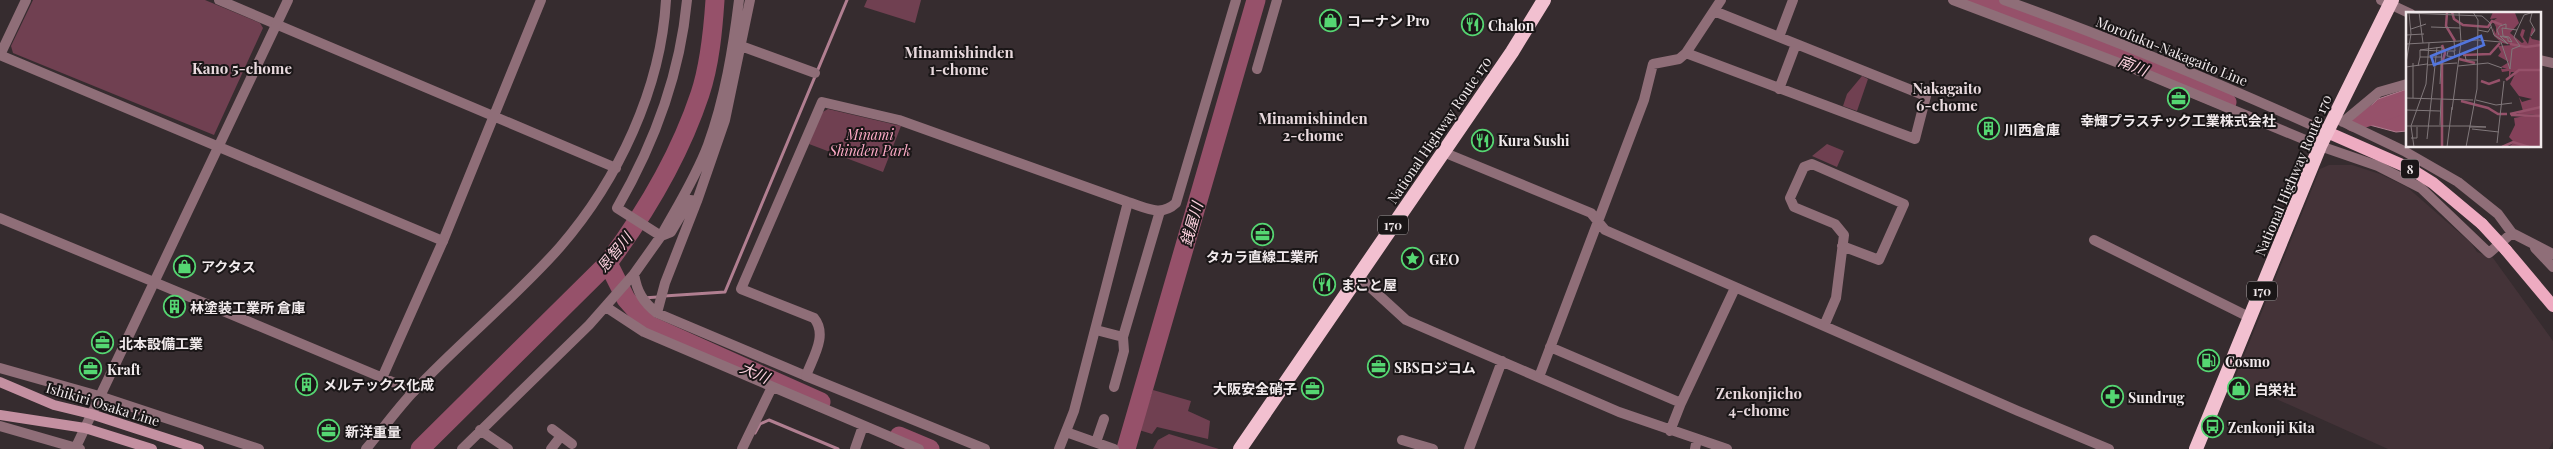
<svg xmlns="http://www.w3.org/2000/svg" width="2553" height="449" font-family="'Playfair Display','Noto Sans JP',serif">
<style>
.built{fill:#443338}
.green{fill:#704051}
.water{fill:#96516a;stroke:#b17f91}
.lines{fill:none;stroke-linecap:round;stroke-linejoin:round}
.stream{stroke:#b17f91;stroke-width:3}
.river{stroke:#96516a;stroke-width:19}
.minor{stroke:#8f6e78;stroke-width:10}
.tertiary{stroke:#8f6e78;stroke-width:10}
.secondary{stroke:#c490a1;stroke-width:10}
.primary{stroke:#eeabc1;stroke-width:12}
.trunk{stroke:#f2c0d0;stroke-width:14}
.primary-bridge{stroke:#eeabc1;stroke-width:12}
.labels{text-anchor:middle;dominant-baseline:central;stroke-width:4;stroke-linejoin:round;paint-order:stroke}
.shield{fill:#1a1617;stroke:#b0aaac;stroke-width:1}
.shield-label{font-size:12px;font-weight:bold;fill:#f1eaec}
.poi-label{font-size:14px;font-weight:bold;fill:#f1eaec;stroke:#1a1617;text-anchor:start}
.street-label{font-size:14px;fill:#f1eaec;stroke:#1a1617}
.park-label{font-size:14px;font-style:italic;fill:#ffacc8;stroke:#1a1617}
.neighbourhood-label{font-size:15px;font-weight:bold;fill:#e8d9dd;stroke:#1a1617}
.water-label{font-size:15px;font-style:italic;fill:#fcd1de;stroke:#1a1617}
.inset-river{fill:none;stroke:#96516a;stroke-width:2.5}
.inset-road{fill:none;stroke:#81787b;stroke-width:1}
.view{fill:#5275dd;fill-opacity:0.15;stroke:#5275dd;stroke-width:2.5}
.inset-edge{fill:none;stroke:#f1eaec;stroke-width:2.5}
</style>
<rect width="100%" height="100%" fill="#362c2f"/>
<path class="built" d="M2329,165H2352L2380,174L2407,187L2471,243L2477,252L2493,258L2553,341V441L2549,449H2388L2234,380L2320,169Z"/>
<path class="green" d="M33,0H205L260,23L263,28L214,135L13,53L11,46Z
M867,0H921L915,23L864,7Z
M1862,76L1868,79L1857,111L1843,106L1847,94Z
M828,109L901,126L883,172L809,144L821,113Z
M1827,144L1844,151L1837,167L1812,156Z
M1153,390L1191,401L1188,411L1210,421L1208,439L1157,427L1152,434L1139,430Z
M1169,434L1219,449H1153L1158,440Z"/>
<path class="water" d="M2407,89V131L2396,132L2362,123L2360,116L2378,99Z"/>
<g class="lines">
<path class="stream" d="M664,296L725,292L847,0
M626,299L658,297
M755,433L760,424L769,420L838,449"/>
<path class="river" d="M1972,0L2071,37L2227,102
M2353,122L2407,103
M608,263L626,299L649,325L821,402
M899,436L930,449
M420,449L608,263C646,212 680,154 700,94C710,64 713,30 715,0
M1126,449L1256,0"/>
<path class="minor" d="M219,0L616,168
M687,0C680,75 654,144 617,208L661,236C677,207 696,177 708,145C725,98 733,49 739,0
M1953,0L2132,68L2320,146L2378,166L2421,188L2489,253L2512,233
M2381,0L2411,14
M1779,37L1793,0
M741,46L815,73
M1686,53L1915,139L1926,96L1714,11
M0,55L26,0
M2539,60L2553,63
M1257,69L1277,0
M1779,89L1796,44
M2333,117L2404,151L2458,182L2498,214L2512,233L2553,254
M2343,122L2379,92L2407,84
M1443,152L1591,213L1605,230L2018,411L2109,449
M2094,240L2251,318
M2535,248L2553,267
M634,274C637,292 643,302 657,313L806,376
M1359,277L1406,320L1619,412L1727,449
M154,282L414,391
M606,307L644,332L919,449
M657,313L665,283L697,201
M1824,326L1836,298L1844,235L1835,224L1794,207L1790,198L1804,167L1812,164L1904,204L1879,260L1842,246
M1096,330L1123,337L1160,211
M1550,347L1681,403L1735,288
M1539,377L1644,100L1653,64L1679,59L1686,53L1721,0
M382,378L443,241L541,0
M1114,387L1124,351L1123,337
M552,429L572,444
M480,430L508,449
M1670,431L1681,403
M1066,432L1114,449
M1402,440L1433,449
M1096,442L1104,419
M462,449L589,325L634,274L661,236L671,232L690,200L697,201L725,120L750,0
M551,449L561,436
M742,449L772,387
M855,449L863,426
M1469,449L1502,361
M1695,449L1697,439"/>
<path class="tertiary" d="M2004,0C2114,39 2221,84 2327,132
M0,55L443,241
M0,218L154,282
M0,368L99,396L259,449
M0,426L80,449
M75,449L288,0
M366,449C382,430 397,409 414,391C461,341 515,298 560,247C618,180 661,89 666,0
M985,449L806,376C813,357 828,335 814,318L741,289L822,102L899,120L1128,202C1147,208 1161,217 1176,203L1236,0
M1059,449L1074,411L1128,202"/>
<path class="secondary" d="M0,382L54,405L91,414L199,449
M0,415L85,428L152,449"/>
<path class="primary" d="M2327,132L2409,168L2433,183L2482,224
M2506,250L2553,306"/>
<path class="trunk" d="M1240,449L1512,52L1544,0
M2196,449L2320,146L2392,0"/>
<path class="primary-bridge" d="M2482,224L2506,250"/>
</g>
<defs>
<symbol id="shop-ring" viewBox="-11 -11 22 22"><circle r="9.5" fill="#1a1617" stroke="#55d672" stroke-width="1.5"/><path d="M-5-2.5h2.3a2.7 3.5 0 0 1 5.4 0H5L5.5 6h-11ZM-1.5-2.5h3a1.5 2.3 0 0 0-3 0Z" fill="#55d672"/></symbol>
<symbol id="restaurant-ring" viewBox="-11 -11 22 22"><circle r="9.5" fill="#1a1617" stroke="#55d672" stroke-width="1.5"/><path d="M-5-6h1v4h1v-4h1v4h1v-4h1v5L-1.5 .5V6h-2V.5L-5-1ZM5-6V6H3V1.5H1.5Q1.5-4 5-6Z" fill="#55d672"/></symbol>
<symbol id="office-ring" viewBox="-11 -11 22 22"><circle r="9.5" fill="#1a1617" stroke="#55d672" stroke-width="1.5"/><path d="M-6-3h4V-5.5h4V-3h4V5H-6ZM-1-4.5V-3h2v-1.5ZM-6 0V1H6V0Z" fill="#55d672"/></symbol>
<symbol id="building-ring" viewBox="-11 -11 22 22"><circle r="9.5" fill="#1a1617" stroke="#55d672" stroke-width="1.5"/><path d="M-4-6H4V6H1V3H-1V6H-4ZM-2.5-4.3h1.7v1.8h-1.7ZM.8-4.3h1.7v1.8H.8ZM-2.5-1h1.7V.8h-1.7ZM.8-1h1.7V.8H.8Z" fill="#55d672"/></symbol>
<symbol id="sight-ring" viewBox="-11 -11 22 22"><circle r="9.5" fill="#1a1617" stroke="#55d672" stroke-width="1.5"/><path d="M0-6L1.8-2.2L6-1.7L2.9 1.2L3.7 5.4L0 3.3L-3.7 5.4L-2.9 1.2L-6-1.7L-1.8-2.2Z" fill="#55d672"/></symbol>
<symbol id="fuel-ring" viewBox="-11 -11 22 22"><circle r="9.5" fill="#1a1617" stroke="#55d672" stroke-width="1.5"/><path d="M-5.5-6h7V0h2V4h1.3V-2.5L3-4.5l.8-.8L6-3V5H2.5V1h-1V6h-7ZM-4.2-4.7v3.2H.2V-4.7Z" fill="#55d672"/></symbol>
<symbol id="pharmacy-ring" viewBox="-11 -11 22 22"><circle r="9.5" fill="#1a1617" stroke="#55d672" stroke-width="1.5"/><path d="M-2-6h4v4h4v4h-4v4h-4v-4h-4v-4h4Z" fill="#55d672"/></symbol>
<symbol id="bus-ring" viewBox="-11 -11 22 22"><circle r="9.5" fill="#1a1617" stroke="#55d672" stroke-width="1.5"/><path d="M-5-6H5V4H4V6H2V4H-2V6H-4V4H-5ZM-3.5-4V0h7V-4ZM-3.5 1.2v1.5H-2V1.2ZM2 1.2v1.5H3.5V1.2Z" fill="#55d672"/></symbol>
</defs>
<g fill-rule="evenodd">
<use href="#shop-ring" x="1318" y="8" width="25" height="25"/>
<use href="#restaurant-ring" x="1460" y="12" width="25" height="25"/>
<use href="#office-ring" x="2166" y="86" width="25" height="25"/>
<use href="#building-ring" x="1976" y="116" width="25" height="25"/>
<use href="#restaurant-ring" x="1470" y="128" width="25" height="25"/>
<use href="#office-ring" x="1250" y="222" width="25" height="25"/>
<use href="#sight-ring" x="1400" y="246" width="25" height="25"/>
<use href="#shop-ring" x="172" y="254" width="25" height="25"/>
<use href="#restaurant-ring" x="1312" y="272" width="25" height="25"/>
<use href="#building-ring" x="162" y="294" width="25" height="25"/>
<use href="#office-ring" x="90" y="330" width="25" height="25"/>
<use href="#fuel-ring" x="2196" y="348" width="25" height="25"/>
<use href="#office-ring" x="1366" y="354" width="25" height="25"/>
<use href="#office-ring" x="78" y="356" width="25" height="25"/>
<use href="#building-ring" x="294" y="372" width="25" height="25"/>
<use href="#office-ring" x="1300" y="376" width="25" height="25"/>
<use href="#shop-ring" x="2226" y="376" width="25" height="25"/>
<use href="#pharmacy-ring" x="2100" y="384" width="25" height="25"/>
<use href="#bus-ring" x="2200" y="414" width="25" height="25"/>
<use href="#office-ring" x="316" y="418" width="25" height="25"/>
</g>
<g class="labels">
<g class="shield">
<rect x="2401" y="159.5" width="18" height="19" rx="4"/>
<rect x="1378" y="215.5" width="30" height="19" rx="4"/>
<rect x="2247" y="281.5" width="30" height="19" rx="4"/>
</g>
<g class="shield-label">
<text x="2410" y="169">8</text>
<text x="1393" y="225">170</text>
<text x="2262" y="291">170</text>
</g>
<g class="poi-label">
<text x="1347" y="20">コーナン Pro</text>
<text x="1488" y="25">Chalon</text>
<text x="2178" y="120" text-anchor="middle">幸輝プラスチック工業株式会社</text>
<text x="2004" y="129">川西倉庫</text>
<text x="1498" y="140">Kura Sushi</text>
<text x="1262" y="256" text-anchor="middle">タカラ直線工業所</text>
<text x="1429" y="259">GEO</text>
<text x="201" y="266">アクタス</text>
<text x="1341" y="284">まこと屋</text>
<text x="190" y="307">林塗装工業所 倉庫</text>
<text x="119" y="343">北本設備工業</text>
<text x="2225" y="361">Cosmo</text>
<text x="1394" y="367">SBSロジコム</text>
<text x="107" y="369">Kraft</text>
<text x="323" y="384">メルテックス化成</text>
<text x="1297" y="388" text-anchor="end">大阪安全硝子</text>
<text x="2254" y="389">白栄社</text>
<text x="2128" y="397">Sundrug</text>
<text x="2228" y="427">Zenkonji Kita</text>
<text x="345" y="431">新洋重量</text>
</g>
<g class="street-label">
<text transform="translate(2172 51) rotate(22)">Morofuku-Nakagaito Line</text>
<text transform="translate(1439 130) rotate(-56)">National Highway Route 170</text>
<text transform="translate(2293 175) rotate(-67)">National Highway Route 170</text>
<text transform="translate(103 404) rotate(17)">Ishikiri Osaka Line</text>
</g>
<g class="park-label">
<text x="870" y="134">Minami<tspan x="870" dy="16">Shinden Park</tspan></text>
</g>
<g class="neighbourhood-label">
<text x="959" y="52">Minamishinden<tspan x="959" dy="17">1-chome</tspan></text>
<text x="242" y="68">Kano 5-chome</text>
<text x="1947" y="88">Nakagaito<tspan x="1947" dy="17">6-chome</tspan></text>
<text x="1313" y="118">Minamishinden<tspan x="1313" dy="17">2-chome</tspan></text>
<text x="1759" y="393">Zenkonjicho<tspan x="1759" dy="17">4-chome</tspan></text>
</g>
<g class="water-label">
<text transform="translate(2133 65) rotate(22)">南川</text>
<text transform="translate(1191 224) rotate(-74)">銭屋川</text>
<text transform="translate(614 252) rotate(-51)">恩智川</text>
<text transform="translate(755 372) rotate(24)">大川</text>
</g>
</g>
<g transform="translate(2406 12)">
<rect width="135" height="135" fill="#362c2f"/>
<path d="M87,0L109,1L113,11L104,21L116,31L118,30L114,23L116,17L119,18L117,25L122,32L126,15L129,19L124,24L126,27L135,29V135H103L108,130L103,125L109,113L108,106L130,102L109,103L117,99L113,85L116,90L126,87L113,84L104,72L110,60H105L103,68V59L96,60L95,57H101L95,55L103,50L92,44L95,40L92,34L107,33L96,31L88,24L87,16L90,22V15L87,9L91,6L84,7Z" fill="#85415a"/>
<path class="inset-river" d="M46,0L48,7L57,13L82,15L86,9L96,13M41,1L40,14L49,29M104,32L120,35L135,33M57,43L84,42L94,31M53,47L69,51M100,68L113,58H135M75,69L83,72L94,68M55,89L82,96L92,102H101M104,102L135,95M105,103L135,104M36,135V51L39,41L36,33M96,135L107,130L123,135"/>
<path class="inset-road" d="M13,0L17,31M0,1L76,4L84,11L88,23L102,32L94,24L102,26V29L106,30L103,25L97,24L96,16L111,18L118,3L128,0M25,15L54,16M5,17L20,12M72,18L82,20L85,15M0,23L18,22M93,23L91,18L94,14L100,12V17M125,24L129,18L124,9L126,1M72,28L95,30L104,57L106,37L114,34L108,25L111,18M48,29L49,39H42L41,44L49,45L48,39M0,32L71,28M14,38L36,35L34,72M59,43L60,48H71M14,45V38L35,39M0,51L5,22L3,1M21,53L51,51M12,54L14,45H35M52,54L82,51L96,56M0,55L21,52M0,86L67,88M7,86V51M70,88L90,93L106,91M0,98L34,99M46,98L55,30L53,0M34,113L35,88M0,114H63M63,115H80L63,114M66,117L93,120M5,126H11V115M21,127L31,35M91,131L98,69M8,135L5,114L20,72L23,31M41,135L46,95M60,135L71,77L72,8L67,0"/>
<path class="view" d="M75,24L78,33L28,53L25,44Z"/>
<rect width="135" height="135" class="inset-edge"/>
</g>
</svg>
